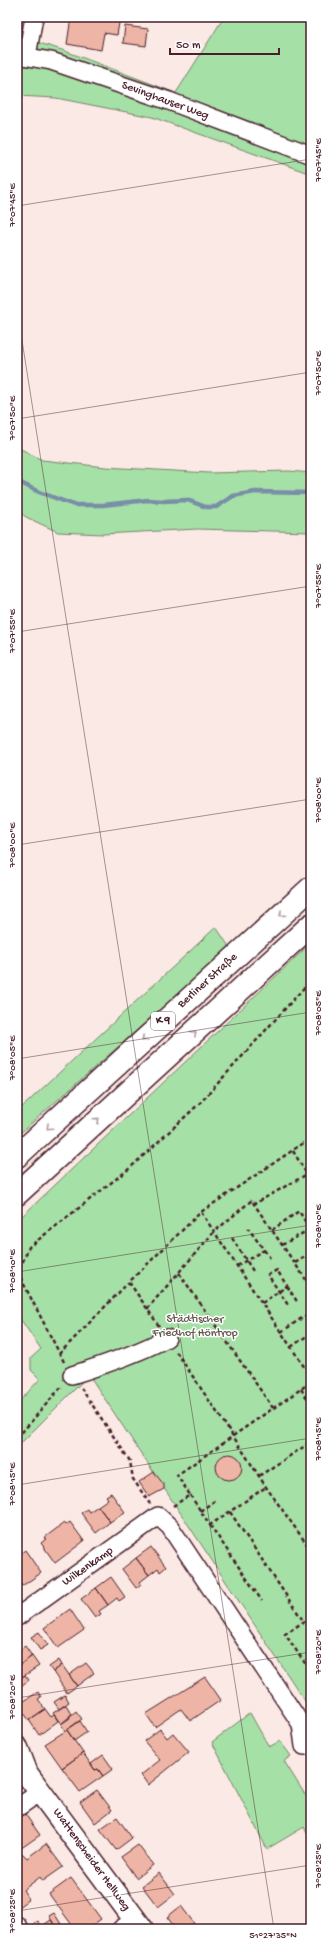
<svg xmlns="http://www.w3.org/2000/svg" width="328" height="1946" font-family="'Gochi Hand',sans-serif">
<style>
.green{fill:#a5e1a7;stroke:#788069}
.lines{fill:none;stroke-linecap:round;stroke-linejoin:round}
.stream{stroke:#798ea7;stroke-width:4.5}
.building{fill:#eeb5a6;stroke:#4a1f2b}
.minor-casing{stroke:#4a1f2b;stroke-width:20}
.major-casing{stroke:#4a1f2b;stroke-width:25}
.path{stroke:#4a1f2b;stroke-width:2.5;stroke-dasharray:4 3;stroke-linecap:butt}
.minor{stroke:#fff;stroke-width:17}
.major{stroke:#fff;stroke-width:22}
.oneway{stroke:#ae9aa0}
.ticks{fill:none;stroke:#4a1f2b;stroke-width:1;stroke-opacity:0.45}
.labels{text-anchor:middle;dominant-baseline:central;stroke-width:3;stroke-linejoin:round;paint-order:stroke}
.shield{fill:#fff;stroke:#80626b;stroke-width:1}
.shield-label{font-size:11px;font-weight:bold;fill:#4a1f2b}
.street-label{font-size:12px;fill:#4a1f2b;stroke:#fff}
.park-label{font-size:12px;fill:#655950;stroke:#fff}
.neatline{fill:none;stroke:#4a1f2b;stroke-width:1.5}
.ticks-label{font-size:10px;text-anchor:middle;fill:#4a1f2b}
</style>
<rect width="100%" height="100%" fill="#fae9e4"/>
<filter id="ink" filterUnits="userSpaceOnUse"><feTurbulence type="fractalNoise" baseFrequency=".025" numOctaves="2"/><feDisplacementMap in="SourceGraphic" scale="8" xChannelSelector="R" yChannelSelector="G"/><feConvolveMatrix kernelMatrix="1 2 1 2 8 2 1 2 1" color-interpolation-filters="sRGB"/></filter>
<g filter="url(#ink)">
<path class="green" d="M224,17H311V174L152,117L56,98L17,96V36L65,51L176,93Z
M17,447L42,460L105,467L209,473L289,471L311,473V532L197,529L103,534L58,532L26,517L17,510Z
M216,927L230,948L17,1136V1112Z
M311,943V1710L89,1375L17,1447V1404L40,1379L31,1370V1358L41,1349L17,1314V1221Z
M250,1713L269,1747L280,1741L291,1756L284,1761L311,1804V1842L304,1827L267,1849L212,1742Z"/>
<g class="lines">
<path class="stream" d="M17,481L39,492L74,505H103L148,500L164,501L187,500L206,507H216L233,496L255,492L311,493"/>
</g>
<path class="building" d="M71,17H120L117,35L104,33L101,50L67,44Z
M125,26L148,29L146,46L123,43Z
M216 1467a13 13 0 1 1 26 0a13 13 0 1 1-26 0Z
M154,1472L164,1485V1489L149,1497L139,1482Z
M111,1493L125,1512L110,1522L98,1506L108,1499L106,1496Z
M98,1506L110,1522L96,1533L81,1513L87,1509L89,1512Z
M70,1522L84,1541L55,1563L41,1543L46,1539L44,1538L64,1523L66,1525Z
M151,1547L166,1567L160,1572L158,1568L149,1575L136,1558Z
M25,1550L41,1573L22,1586L17,1579V1557Z
M136,1558L149,1575L140,1582L141,1584L136,1588L122,1569Z
M111,1577L125,1597L119,1601L117,1598L108,1605L96,1588Z
M96,1588L108,1605L99,1611L101,1614L95,1618L81,1599Z
M70,1609L84,1630L58,1648L44,1628Z
M39,1632L48,1645L40,1650L31,1637Z
M25,1646L32,1656L17,1667V1652Z
M32,1656L39,1666L22,1677L17,1667Z
M59,1660L62,1665L53,1672L49,1667Z
M86,1663L94,1673L77,1686L69,1675Z
M62,1665L77,1686L67,1693L53,1672Z
M17,1669L22,1677L25,1675L29,1680L17,1689Z
M205,1677L221,1700L190,1721L181,1709L155,1727L146,1714Z
M38,1692L41,1697L38,1699L45,1709L29,1720L18,1705Z
M65,1695L69,1702L59,1709L54,1702Z
M66,1705L72,1714L69,1716L70,1718L61,1724L53,1713Z
M45,1709L51,1717L54,1715L58,1721L39,1735L29,1720Z
M76,1711L82,1719L65,1731L61,1724Z
M80,1721L87,1732L74,1741L67,1730Z
M160,1729L167,1738L173,1733L189,1752L148,1785L141,1775L160,1760L144,1741Z
M67,1730L83,1753L62,1768L45,1744Z
M83,1753L95,1770L98,1769L103,1776L80,1792L62,1768Z
M103,1755L113,1769L103,1776L98,1769L95,1770L91,1764Z
M97,1790L112,1810L95,1823L80,1802Z
M25,1814L40,1835L20,1849L17,1846V1820Z
M117,1817L132,1838L116,1850L100,1829Z
M46,1844L63,1867L43,1881L40,1877L23,1890L29,1899L17,1908V1858L23,1854L27,1858Z
M138,1845L153,1865L136,1878L121,1857Z
M159,1873L175,1894L158,1907L142,1886Z
M71,1878L101,1919L87,1929L86,1927L83,1929H75L49,1894Z
M181,1906L194,1923L185,1929H176L167,1917Z
M54,1913L61,1924L56,1927L49,1916Z
M51,1920L57,1929H43L42,1926Z
M38,1921L42,1926L38,1929H30L29,1927Z"/>
<g class="lines">
<defs>
<path id="minor" d="M17,55L51,61L169,101L311,155
M27,56L34,17
M72,1375C104,1365 137,1354 167,1338
M17,1617L158,1516L170,1527L301,1724L304,1746
M17,1808L40,1792
M17,1925L19,1929
M121,1929L135,1920"/>
<path id="major" d="M17,1156L311,888
M17,1194L311,925
M17,1748L27,1774
M17,1766L27,1774L142,1929"/>
</defs>
<use href="#minor" class="minor-casing"/>
<use href="#major" class="major-casing"/>
<path class="path" d="M293,1151L311,1181
M311,1172L254,1204L311,1287
M201,1212L311,1377
M272,1230L299,1211L311,1231
M232,1238L253,1271
M282,1245L310,1229
M264,1250L270,1258
M295,1263L311,1253
M237,1266L264,1250L248,1228
M179,1273L273,1408
M307,1280L311,1277
M287,1286L298,1303
M262,1303L287,1286L277,1270L268,1275L288,1305
M147,1309L214,1232L252,1200L254,1204
M159,1326L129,1282L201,1212L311,1138
M281,1332L311,1312
M291,1347L311,1333
M59,1354L129,1282
M64,1362L18,1273L29,1247L130,1168L201,1102L311,980
M311,1382L233,1436L266,1487L311,1550
M81,1388L130,1461L133,1479L150,1504
M301,1389L311,1404
M17,1438L62,1386
M259,1476L311,1442
M190,1495L210,1525L266,1487
M173,1506L190,1495L177,1475L233,1436L175,1350
M200,1511L216,1500
M230,1512L302,1619
M210,1525L262,1601
M311,1617L285,1634L311,1672"/>
<use href="#minor" class="minor"/>
<use href="#major" class="major"/>
</g>
<defs><path id="oneway-chevron" d="M-2-3.5L2.5 0L-2 3.5" fill="none" stroke-width="1.6" stroke-linecap="round" stroke-linejoin="round"/></defs>
<g class="oneway">
<use href="#oneway-chevron" transform="translate(282 914) rotate(138)"/>
<use href="#oneway-chevron" transform="translate(194 1033) rotate(-42)"/>
<use href="#oneway-chevron" transform="translate(144 1039) rotate(138)"/>
<use href="#oneway-chevron" transform="translate(97 1120) rotate(-42)"/>
<use href="#oneway-chevron" transform="translate(49 1127) rotate(137)"/>
</g>
</g>
<path class="ticks" d="M17,206L311,159M17,309L274,1929M17,419L311,372M17,632L311,586M17,845L311,799M17,1059L311,1012M17,1272L311,1225M17,1485L311,1438M17,1698L311,1652M17,1911L311,1865"/>
<g class="labels">
<rect class="shield" x="151" y="1012" width="24" height="18" rx="3"/>
<g class="shield-label">
<text x="163" y="1021">K 9</text>
</g>
<g class="street-label">
<text transform="translate(165 101) rotate(20)">Sevinghauser Weg</text>
<text transform="translate(208 981) rotate(-42)">Berliner Straße</text>
<text transform="translate(88 1567) rotate(-35)">Wilkenkamp</text>
<text transform="translate(91 1860) rotate(54)">Wattenscheider Hellweg</text>
</g>
<g class="park-label">
<text x="195" y="1320">Städtischer<tspan x="195" dy="14">Friedhof Höntrop</tspan></text>
</g>
</g>
<rect width="328" height="1946" fill="none" stroke="#fff" stroke-width="44"/>
<path d="M170 48v6h109v-6" fill="none" stroke="#4a1f2b" stroke-width="2"/>
<text x="176" y="48" font-size="12" fill="#4a1f2b" stroke="#ffffff" stroke-width="3" paint-order="stroke">50 m</text>
<rect x="22" y="22" width="284" height="1902" class="neatline"/>
<g class="ticks-label">
<text transform="translate(317 160) rotate(-90)" y="4">7°07'45"E</text>
<text transform="translate(11 205) rotate(-90)" y="4">7°07'45"E</text>
<text transform="translate(317 373) rotate(-90)" y="4">7°07'50"E</text>
<text transform="translate(11 418) rotate(-90)" y="4">7°07'50"E</text>
<text transform="translate(317 586) rotate(-90)" y="4">7°07'55"E</text>
<text transform="translate(11 631) rotate(-90)" y="4">7°07'55"E</text>
<text transform="translate(317 800) rotate(-90)" y="4">7°08'00"E</text>
<text transform="translate(11 845) rotate(-90)" y="4">7°08'00"E</text>
<text transform="translate(317 1013) rotate(-90)" y="4">7°08'05"E</text>
<text transform="translate(11 1058) rotate(-90)" y="4">7°08'05"E</text>
<text transform="translate(317 1226) rotate(-90)" y="4">7°08'10"E</text>
<text transform="translate(11 1271) rotate(-90)" y="4">7°08'10"E</text>
<text transform="translate(317 1439) rotate(-90)" y="4">7°08'15"E</text>
<text transform="translate(11 1484) rotate(-90)" y="4">7°08'15"E</text>
<text transform="translate(317 1652) rotate(-90)" y="4">7°08'20"E</text>
<text transform="translate(11 1697) rotate(-90)" y="4">7°08'20"E</text>
<text transform="translate(317 1866) rotate(-90)" y="4">7°08'25"E</text>
<text transform="translate(11 1911) rotate(-90)" y="4">7°08'25"E</text>
<text x="273" y="1938">51°27'35"N</text>
</g>
</svg>
